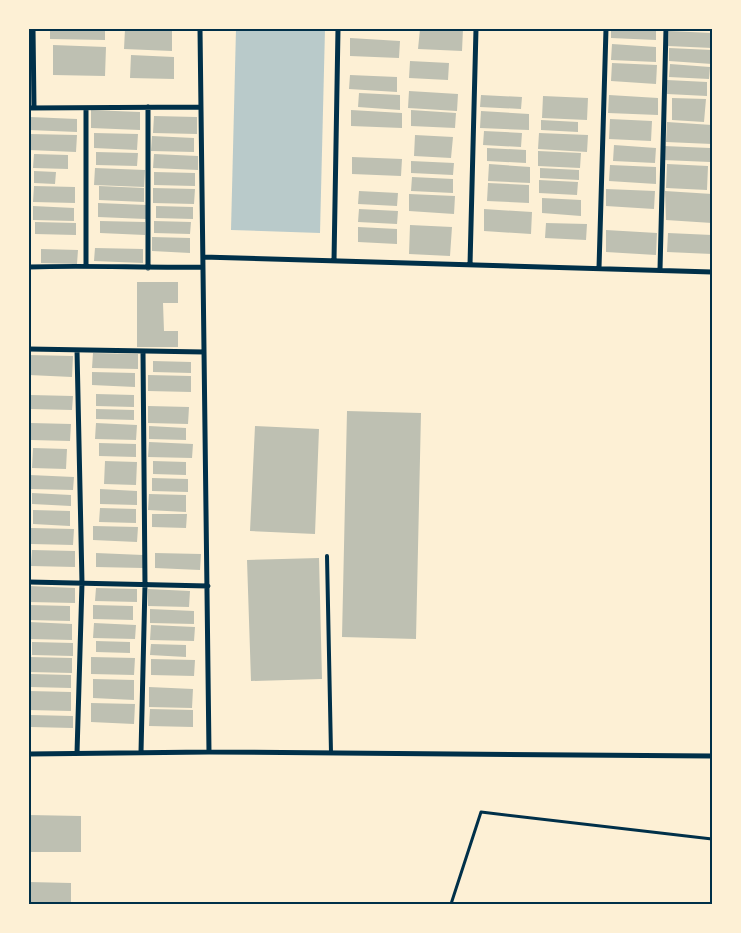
<svg xmlns="http://www.w3.org/2000/svg" width="741" height="933" font-family="Figtree,sans-serif">
<style>
.green{fill:#b9caca}
.building{fill:#bec0b2}
.lines{fill:none;stroke-linecap:round;stroke-linejoin:round}
.path{stroke:#003049;stroke-width:3}
.service{stroke:#003049;stroke-width:4}
.minor{stroke:#003049;stroke-width:5}
.neatline{fill:none;stroke:#003049;stroke-width:2}
</style>
<rect width="100%" height="100%" fill="#fdf0d5"/>
<path class="green" d="M236,29H325L320,233L231,230Z"/>
<path class="building" d="M50,29H105V40L50,39Z
M125,29H172V51L124,49Z
M420,29H463L462,51L418,49Z
M611,29H656V40L611,38Z
M669,31L712,33V48L668,46Z
M350,38L400,41L399,58L350,56Z
M612,44L656,47V62L611,60Z
M53,45L106,47L105,76L53,75Z
M669,48L712,50V64L669,61Z
M131,55L174,57V79L130,78Z
M410,61L449,63L448,80L409,78Z
M612,63L657,65L656,84L611,81Z
M670,64L710,67L709,79L669,77Z
M350,75L397,77V92L349,89Z
M667,80L707,82V96L667,94Z
M409,91L458,94L457,111L408,108Z
M359,93L400,95V110L358,107Z
M481,95L522,97L521,109L480,107Z
M609,95L658,98V115L608,113Z
M543,96L588,98L587,120L542,118Z
M672,98L706,99L704,122L672,120Z
M91,110L140,112V130L91,128Z
M351,110L402,113V128L351,126Z
M411,110L456,113L455,128L411,126Z
M481,111L529,114V130L480,128Z
M154,116L197,117V134L153,133Z
M30,117L77,119V132L29,130Z
M610,119L652,121L651,141L609,139Z
M541,120L578,122V132L541,130Z
M667,122L712,125V144L666,142Z
M484,131L522,133L521,147L483,145Z
M94,133L138,134L137,150L94,148Z
M539,133L588,135L587,152L538,149Z
M29,134L77,135L76,152L29,150Z
M415,135L453,137L451,158L414,156Z
M152,136L194,138V152L151,151Z
M614,145L656,148L655,163L613,161Z
M664,146L710,148V162L663,160Z
M487,148L526,150V163L487,161Z
M538,151L581,153L580,168L538,166Z
M96,152L138,153L137,166L96,165Z
M34,154L68,155V169L33,168Z
M154,154L198,156V170L153,168Z
M352,157L402,159L401,176L352,174Z
M411,161L454,163L453,175L411,173Z
M489,164L530,167V183L488,181Z
M667,164L708,166L707,190L666,188Z
M610,165L656,167V184L609,181Z
M95,168L145,170L144,187L94,185Z
M540,168L579,170V180L540,178Z
M34,171L56,172L55,184L34,183Z
M154,172L195,173V186L154,185Z
M412,177L453,179V193L411,191Z
M539,180L578,182L577,195L539,193Z
M488,183L529,185V203L487,201Z
M34,186L75,187V203L33,202Z
M99,186L144,188V202L99,200Z
M153,188L195,189L194,204L153,203Z
M606,189L655,191L654,209L606,206Z
M359,191L398,193L397,206L358,204Z
M665,191L712,194V223L666,220Z
M409,194L455,196L454,214L409,211Z
M542,198L581,200V216L542,213Z
M98,203L147,205L146,219L98,217Z
M33,206L74,208V221L33,220Z
M156,206L193,207V219L156,218Z
M359,209L398,211L397,224L358,222Z
M484,209L532,212L531,234L484,231Z
M100,221L145,222V235L100,233Z
M154,221L191,222L190,234L154,233Z
M35,222L76,223V235L35,234Z
M546,223L587,224L586,240L545,238Z
M410,225L452,227L450,256L409,254Z
M358,227L397,229V244L358,242Z
M606,230L657,233L656,255L606,252Z
M668,233L712,235V254L667,252Z
M152,237L190,238V253L152,251Z
M95,248L143,249V263L94,261Z
M41,249L78,250L77,264L41,263Z
M137,282H178V303H163L164,331H178V347H137Z
M93,353L138,354V369L92,368Z
M29,355L73,356L72,377L29,375Z
M153,361L191,362V373L153,372Z
M92,372L135,373V387L92,385Z
M148,375L191,376V392L148,391Z
M96,394L134,395V407L96,406Z
M30,395L73,396L72,410L30,409Z
M148,406L189,407L188,424L148,423Z
M96,409L134,410V420L96,419Z
M347,411L421,413L416,639L342,637Z
M31,423L71,424L70,441L31,440Z
M96,423L137,425L136,440L95,439Z
M149,426L186,428V440L149,439Z
M255,426L319,429L315,534L250,531Z
M149,442L193,444L192,458L148,457Z
M99,443L136,444V457L99,456Z
M33,448L67,449L66,469L32,468Z
M105,461L137,462L136,485L104,484Z
M153,461L186,462V475L153,474Z
M30,475L74,477L73,490L30,489Z
M152,478L188,479V492L152,491Z
M100,489L137,491V505L100,504Z
M32,493L71,495V506L32,504Z
M149,494L186,495V512L148,510Z
M100,508L136,509V523L99,522Z
M33,510L70,511V526L33,524Z
M152,514H187L186,528L152,527Z
M93,526L138,527L137,542L93,540Z
M31,528L74,529L73,545L31,544Z
M32,550L75,551V567L31,566Z
M96,553L143,555V568L96,567Z
M155,553L201,554L200,570L155,568Z
M319,558L322,679L251,681L247,560Z
M29,586L75,588V603L29,602Z
M96,588L137,589V602L95,601Z
M148,589L190,591L189,607L148,606Z
M29,605L70,606V621L29,620Z
M93,605L133,606V620L93,619Z
M150,609L194,611V624L150,623Z
M29,622L72,624V640L29,639Z
M94,623L136,625L135,639L93,638Z
M151,625L195,627L194,641L150,640Z
M96,641L130,642V653L96,652Z
M32,642L73,643V656L32,655Z
M151,644L186,645V657L150,655Z
M29,657L72,658V673L29,672Z
M91,657L135,658L134,675L91,674Z
M151,659L195,660L194,676L151,675Z
M31,674L71,675V688L30,687Z
M93,679L134,680V700L93,698Z
M149,687L193,689L192,708L149,707Z
M29,691L71,692V711L29,710Z
M91,703L135,704L134,724L91,722Z
M150,709L193,710V727L149,726Z
M31,715L73,716V728L31,727Z
M29,815L81,816V852H29Z
M29,882L71,883V904H29Z"/>
<g class="lines">
<path class="path" d="M451,904L481,812L712,839"/>
<path class="service" d="M327,556L331,753"/>
<path class="minor" d="M33,29L34,108
M200,29L209,752
M148,107V268
M29,108L201,107
M86,108V265
M203,257L712,272
M334,261L338,29
M470,265L476,29
M29,267C87,265 145,268 203,267
M599,268L606,29
M660,270L666,29
M29,349L204,352
M77,350L82,583L77,753
M29,582L208,586
M141,752L145,585L143,352
M29,754L209,752L712,756"/>
</g>
<rect width="741" height="933" fill="none" stroke="#fdf0d5" stroke-width="60"/>
<rect x="30" y="30" width="681" height="873" class="neatline"/>
</svg>
